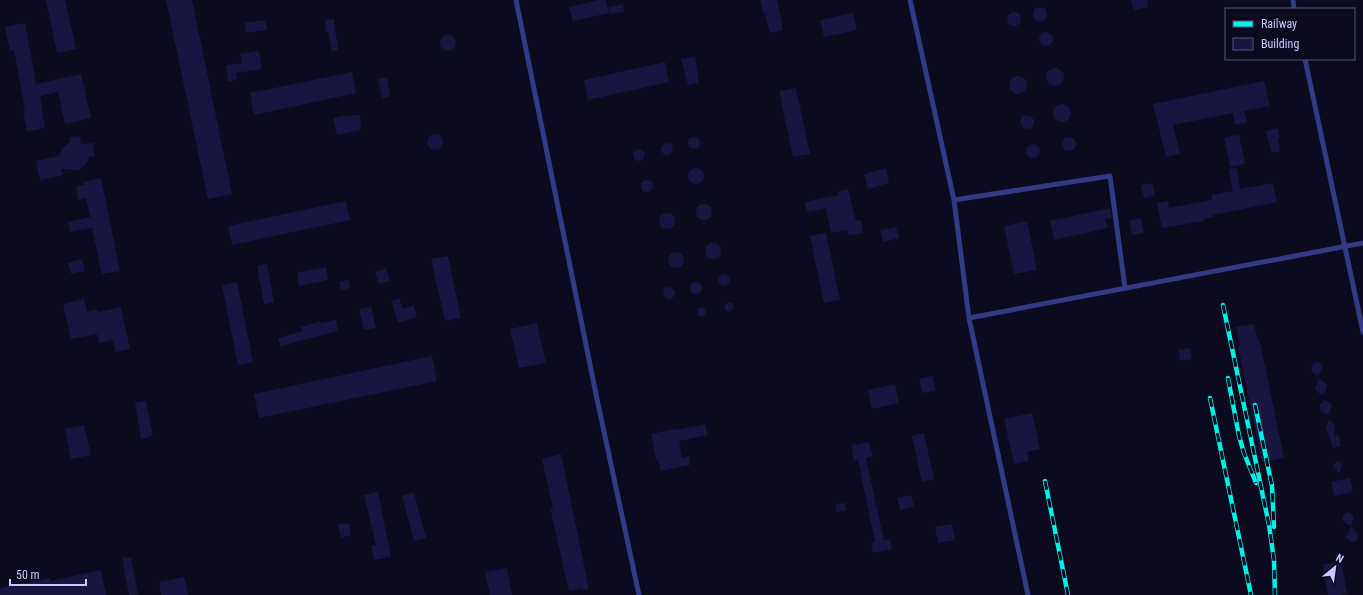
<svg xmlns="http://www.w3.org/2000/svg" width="1363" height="595" font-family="'Roboto Condensed',sans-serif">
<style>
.building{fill:#181541}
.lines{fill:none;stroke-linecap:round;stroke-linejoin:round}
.service{stroke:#313a82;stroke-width:5}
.rail-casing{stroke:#00f3e8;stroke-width:4.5}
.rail{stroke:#0b0a1f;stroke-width:3;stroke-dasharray:9;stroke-linecap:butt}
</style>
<rect width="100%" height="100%" fill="#0b0a1f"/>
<path class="building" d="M46,0H65L76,49L57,53Z
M166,0H192L232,194L208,199Z
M599,0H606L609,13L573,21L569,7Z
M760,0H777L783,30L770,33L765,13H763Z
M1131,0H1147L1148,7L1134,10Z
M623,4L624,12L610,14L609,7Z
M1033 14a7 7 0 1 1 14 0a7 7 0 1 1-14 0Z
M1007 19a7 7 0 1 1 14 0a7 7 0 1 1-14 0Z
M853,13L857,30L824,37L820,20Z
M334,19L338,50L332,52L328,32H326L325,20Z
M265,20L267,30L246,33L245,23Z
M25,23L36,84L81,74L91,118L65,124L58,92L40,96L45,128L27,132L23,110H25L14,50L10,51L5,27Z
M1039 39a7 7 0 1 1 14 0a7 7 0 1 1-14 0Z
M440 43a8 8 0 1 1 16 0a8 8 0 1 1-16 0Z
M259,51L262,69L236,73L237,79L228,82L226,65L242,63L240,54Z
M695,56L699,83L688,85L681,59Z
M665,62L669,82L588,100L584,80Z
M1046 77a9 9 0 1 1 18 0a9 9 0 1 1-18 0Z
M352,72L356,93L254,115L250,93Z
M1009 85a9 9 0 1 1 18 0a9 9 0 1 1-18 0Z
M387,77L390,96L382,98L378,79Z
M1264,81L1270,106L1244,111L1247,122L1235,125L1233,113L1173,125L1180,154L1166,157L1153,104Z
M796,88L810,154L793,157L779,91Z
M1053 113a9 9 0 1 1 18 0a9 9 0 1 1-18 0Z
M360,115L361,130L337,135L333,118L343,116Z
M1020 122a7 7 0 1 1 14 0a7 7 0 1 1-14 0Z
M1278,128L1280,138L1278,139L1280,151L1272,153L1265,131Z
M1239,134L1245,164L1230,167L1224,138Z
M427 142a8 8 0 1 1 16 0a8 8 0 1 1-16 0Z
M80,136L81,144L93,143L95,156L89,157L85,165L79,170L61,169L63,175L40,180L36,161L59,156L62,149L70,142V137Z
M688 143a6 6 0 1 1 12 0a6 6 0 1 1-12 0Z
M1062 144a7 7 0 1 1 14 0a7 7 0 1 1-14 0Z
M661 149a6 6 0 1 1 12 0a6 6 0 1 1-12 0Z
M1026 151a7 7 0 1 1 14 0a7 7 0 1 1-14 0Z
M633 155a6 6 0 1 1 12 0a6 6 0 1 1-12 0Z
M688 176a8 8 0 1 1 16 0a8 8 0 1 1-16 0Z
M886,168L889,183L868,189L864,174Z
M1237,168L1240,189L1273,183L1277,202L1213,215L1214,217L1204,219V221L1162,228L1157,203L1168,201L1169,208L1212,200L1211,195L1233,191L1229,169Z
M101,178L120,271L102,274L92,228L70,232L68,222L90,217L86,198L78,200L76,187L84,185V182Z
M641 186a6 6 0 1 1 12 0a6 6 0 1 1-12 0Z
M1152,183L1155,195L1144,198L1141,185Z
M848,189L856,221L861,220L863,233L848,235L847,230L831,233L826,208L807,212L805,202L838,195V192Z
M346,201L350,220L232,245L228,226Z
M696 212a8 8 0 1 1 16 0a8 8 0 1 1-16 0Z
M1110,208L1112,218L1105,219L1108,228L1054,240L1050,221Z
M659 221a8 8 0 1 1 16 0a8 8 0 1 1-16 0Z
M1141,218L1144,233L1132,235L1129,221Z
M1027,221L1037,270L1014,274L1004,226Z
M896,227L899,238L883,242L880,230Z
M826,233L840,300L824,303L810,236Z
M705 251a8 8 0 1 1 16 0a8 8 0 1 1-16 0Z
M668 260a8 8 0 1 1 16 0a8 8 0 1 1-16 0Z
M448,256L461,318L445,321L431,259Z
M82,259L85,271L71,274L68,263Z
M267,264L274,302L264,304L257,266Z
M326,267L328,280L299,286L297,273Z
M386,268L390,281L379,284L375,272Z
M718 280a6 6 0 1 1 12 0a6 6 0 1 1-12 0Z
M348,280L350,288L341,290L339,282Z
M237,282L253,362L238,365L222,285Z
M690 288a6 6 0 1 1 12 0a6 6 0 1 1-12 0Z
M663 293a6 6 0 1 1 12 0a6 6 0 1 1-12 0Z
M399,298L403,309L414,305L417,317L398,323L391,301Z
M84,299L87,312L97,309L98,312L121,307L130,349L115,352L113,340L99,343L97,334L71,339L63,304Z
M724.5 307a4.5 4.5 0 1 1 9 0a4.5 4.5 0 1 1-9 0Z
M371,307L376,328L364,330L359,309Z
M697.5 312a4.5 4.5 0 1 1 9 0a4.5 4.5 0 1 1-9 0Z
M336,320L338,331L295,342L281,347L278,338L302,331L301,327L320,321V323Z
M537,323L546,363L519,368L510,329Z
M1254,324L1258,342H1260L1284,458L1262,462L1238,346H1240L1236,327Z
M1190,348L1192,359L1180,361L1178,350Z
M432,356L437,381L259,418L254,394Z
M1315,362L1320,363L1323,367L1322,370L1318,376L1313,373L1311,369L1312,365Z
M933,376L936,391L922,393L919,379Z
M1319,379L1324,382L1327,385L1326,389L1323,395L1317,392L1315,388Z
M895,384L899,403L872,409L868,390Z
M1324,400L1329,402L1332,406L1328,415L1322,412L1320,409V405Z
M146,401L153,436L141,439L135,403Z
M1032,413L1040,449L1027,452L1029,461L1014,464L1004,419Z
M1329,420L1334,424V436L1339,435L1341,446L1333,448L1326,427Z
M705,424L708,435L679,441L682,458L689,456L690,465L661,471L658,460H656L651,434L676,429L677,430Z
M84,425L91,455L71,459L65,429Z
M924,433L934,479L922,482L912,436Z
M869,442L873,456L866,458L874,495L884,540L890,539L892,549L873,553L871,543L875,542L858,460L854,461L852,452H853L852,445Z
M561,454L589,589L581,590V588L569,591L550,508H553L542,459Z
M1337,461L1341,462L1342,465L1339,474L1333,466Z
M1350,478L1353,492L1334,496L1331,482Z
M378,492L391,557L374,560L371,546L376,545L364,495Z
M414,493L426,538L414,541L402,496Z
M911,495L914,506L900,510L897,498Z
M845,503L846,511L836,512V504Z
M1348,512L1352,514L1354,518L1351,526L1344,522L1342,518L1344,514Z
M349,523L351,535L341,538L338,525Z
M952,524L955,540L938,543L935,527Z
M1351,526L1357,532L1358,536L1357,540L1353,542L1349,540L1346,537Z
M131,557L138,594L129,595L122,558Z
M1341,561L1347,593L1339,595H1328L1323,565Z
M507,568L512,595H490L485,572Z
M101,570L106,595H0V588L50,578V581Z
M184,577L188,595H161L159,582Z"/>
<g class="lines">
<path class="service" d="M516,0L597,399L639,595
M910,0L954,200L969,318L1028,595
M1293,0L1294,9
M1305,59L1363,332
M954,200L1110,176L1125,288
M969,318L1363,243"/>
<defs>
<path id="rail" d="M1223,305L1269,525L1274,560L1275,595
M1228,378L1239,436L1244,453L1256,483
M1210,398L1251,595
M1255,405L1272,486L1274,527
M1045,481L1068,595"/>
</defs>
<use href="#rail" class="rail-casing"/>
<use href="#rail" class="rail"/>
</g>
<rect x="1225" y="8" width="130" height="52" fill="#0b0a1f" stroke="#575779"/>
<rect x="1233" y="21" width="20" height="6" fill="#00f3e8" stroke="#575779"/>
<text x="1261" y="28" font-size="12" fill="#c8caff">Railway</text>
<rect x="1233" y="38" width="20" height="12" fill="#181541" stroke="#575779"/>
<text x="1261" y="48" font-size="12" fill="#c8caff">Building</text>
<g transform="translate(1335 567) rotate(29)" stroke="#0b0a1f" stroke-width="3" paint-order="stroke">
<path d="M0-3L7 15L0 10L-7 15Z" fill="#c8caff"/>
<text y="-6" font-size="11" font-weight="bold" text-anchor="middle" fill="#c8caff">N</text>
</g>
<path d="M10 579v6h76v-6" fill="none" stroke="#c8caff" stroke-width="2"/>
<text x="16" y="579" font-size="12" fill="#c8caff" stroke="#0b0a1f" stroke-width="3" paint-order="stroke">50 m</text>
</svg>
